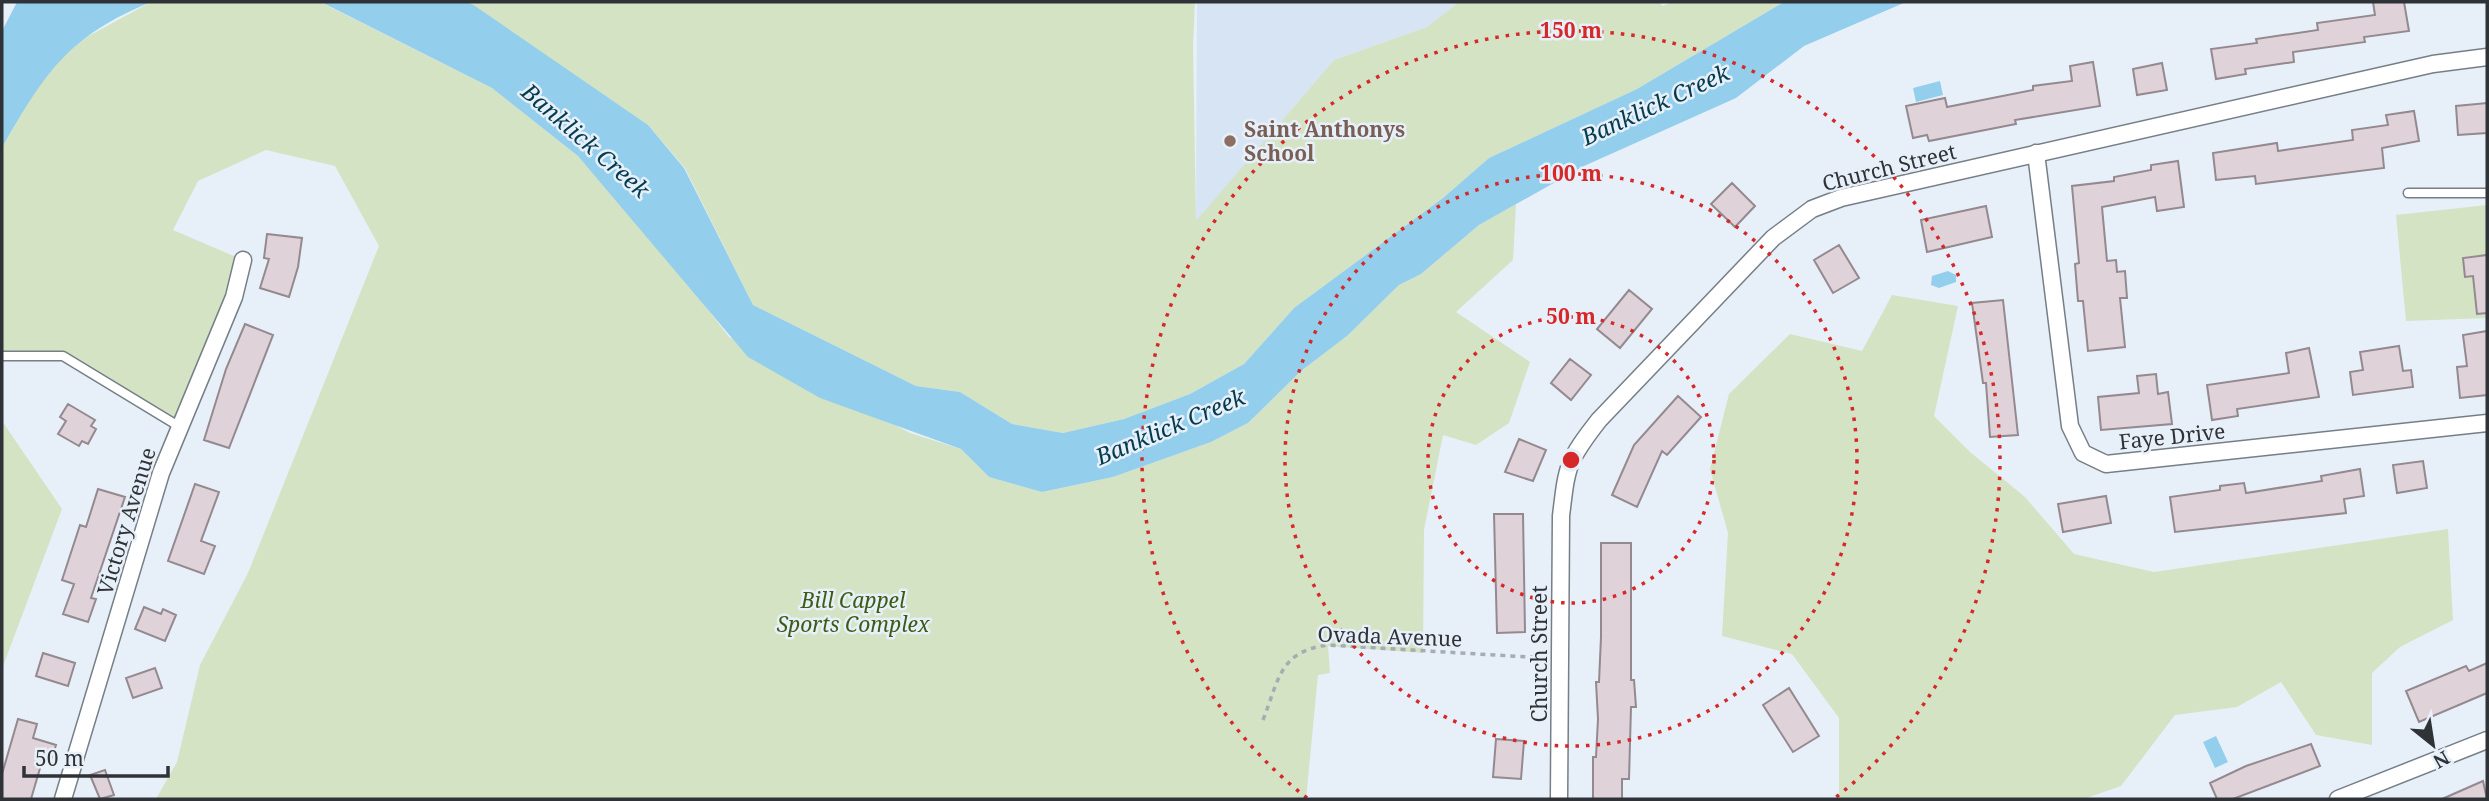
<svg xmlns="http://www.w3.org/2000/svg" width="2489" height="801" font-family="'Noto Serif',serif">
<style>
.built{fill:#d7e4f3}
.green{fill:#d3e3c4}
.water{fill:#93cfec}
.building{fill:#dfd3d9;stroke:#94898f;stroke-width:2}
.lines{fill:none;stroke-linecap:round;stroke-linejoin:round}
.service-casing{stroke:#767e86;stroke-width:11}
.minor-casing{stroke:#767e86;stroke-width:19}
.path{stroke:#a6acb4;stroke-width:3.5;stroke-dasharray:5 5;stroke-linecap:butt}
.service{stroke:#fff;stroke-width:8}
.minor{stroke:#fff;stroke-width:16}
.ring{fill:none;stroke:#d62828;stroke-width:3.5;stroke-dasharray:3.5 7}
.education-dot{fill:#8d6e63;stroke:#e7f0f9;stroke-width:2.5}
.labels{text-anchor:middle;dominant-baseline:central;stroke-width:5;stroke-linejoin:round;paint-order:stroke}
.education-label{font-size:21px;font-weight:bold;fill:#785e54;stroke:#e7f0f9;text-anchor:start}
.street-label{font-size:21px;fill:#2f3236;stroke:#e7f0f9}
.park-label{font-size:21px;font-style:italic;fill:#3c5b13;stroke:#e7f0f9}
.water-label{font-size:23px;font-style:italic;fill:#043b4e;stroke:#e7f0f9}
.centre{fill:#d62828;stroke:#e7f0f9;stroke-width:3.5}
.ring-label{font-size:21px;text-anchor:middle;font-weight:bold;fill:#d62828;stroke:#e7f0f9;stroke-width:5;stroke-linejoin:round;paint-order:stroke}
</style>
<rect width="100%" height="100%" fill="#e7f0f9"/>
<path class="built" d="M1197,2H1459L1427,27L1334,60L1196,222Z"/>
<path class="green" d="M151,2H320L492,88L578,156L679,272L729,337L910,433L961,449L989,477L1042,492L1113,477L1211,442L1248,423L1301,371L1347,336L1399,285L1421,274L1479,225L1516,204L1513,260L1456,312L1530,362L1509,423L1476,445L1443,435L1424,530L1423,653L1328,646L1330,673L1318,675L1306,799H156L177,762L200,665L248,573L379,246L335,166L266,150L198,181L173,230L243,260L180,427L63,356H2V148L37,87L60,58L87,37Z
M467,2H1195L1193,44L1196,221L1334,60L1427,27L1459,2H1660L1662,6L1674,2H1784L1637,89L1489,158L1443,198L1294,308L1244,364L1190,394L1124,419L1063,433L1012,424L960,392L916,386L753,305L685,168L648,125Z
M2487,205V318L2406,321L2396,215Z
M1892,295L1958,306L1934,416L1970,452L2025,497L2074,554L2154,572L2448,529L2453,620L2400,647L2372,673V745L2316,735L2281,682L2237,707L2175,715L2121,786L2084,799H1839V718L1792,654L1722,636L1728,533L1710,469L1729,394L1790,334L1862,351Z
M2,421L62,509L2,669Z"/>
<path class="water" d="M17,2H151C68,36 44,74 2,148V31Z
M321,2H467L475,6L648,125L684,168L753,305L916,386L960,392L1012,424L1063,433L1124,419L1190,394L1244,364L1294,308L1443,198L1489,158L1637,89L1784,2H1906L1804,46L1736,98L1584,166L1479,225L1421,274L1399,285L1347,336L1301,371L1248,423L1211,442L1113,477L1042,492L989,477L961,449L820,398L748,357L578,156L492,88Z
M1940,81L1943,95L1916,102L1913,88Z
M1948,271L1956,275V282L1939,288L1931,285L1932,276Z
M2216,736L2228,762L2215,768L2203,742Z"/>
<path class="building" d="M2373,2H2404L2409,31L2364,37L2365,42L2293,52L2294,62L2245,69L2246,74L2216,79L2211,49L2257,43L2256,39L2318,30L2317,23L2375,15Z
M2093,62L2100,106L2015,120L2016,124L1929,141L1927,135L1913,138L1906,106L1945,98L1947,107L2033,90V86L2072,81L2070,66Z
M2162,63L2167,90L2137,95L2133,69Z
M2487,103V133L2458,135L2456,106Z
M2414,111L2419,141L2382,148L2384,168L2256,184L2255,176L2216,180L2213,153L2277,143L2278,151L2353,140L2352,130L2388,125L2386,115Z
M2178,161L2184,207L2157,211L2155,197L2102,207L2107,261L2116,260L2117,272L2125,271L2127,298H2120L2125,347L2088,351L2083,301H2078L2075,264L2079,263L2072,186L2114,181V177L2151,170V165Z
M1732,183L1755,206L1735,227L1711,204Z
M1986,206L1992,237L1927,252L1921,220Z
M267,234L302,238L298,267L289,297L260,288L269,259L264,258Z
M1839,245L1859,278L1833,293L1814,260Z
M2487,255V313L2477,314L2473,276L2465,277L2463,258Z
M1629,290L1652,309L1620,348L1597,329Z
M2003,300L2018,435L1990,437L1986,383H1983L1972,303Z
M245,324L273,335L229,448L204,440L226,369Z
M2487,331V395L2460,398L2457,367L2467,366L2463,335Z
M2399,346L2403,371L2411,370L2413,387L2353,395L2350,372L2363,370L2360,352Z
M2309,348L2319,397L2237,409L2238,416L2212,420L2207,385L2289,373L2286,353Z
M1570,359L1591,375L1571,400L1551,383Z
M2156,374L2158,394L2168,392L2172,424L2101,430L2098,397L2139,393L2137,376Z
M1678,396L1701,417L1667,455L1662,451L1637,507L1612,495L1634,445Z
M68,404L95,420L91,426L96,429L88,444L82,441L79,446L58,434L66,421L60,417Z
M1519,439L1546,450L1533,481L1505,472Z
M2423,461L2427,488L2397,493L2393,465Z
M2360,469L2364,496L2344,499L2346,513L2175,532L2170,497L2220,490V486L2244,483L2246,493L2322,481L2321,476Z
M195,484L219,492L201,541L215,546L204,574L168,561Z
M98,489L125,497L91,598L96,599L88,622L63,614L74,584L62,580L80,525L86,527Z
M2106,496L2111,523L2063,532L2058,504Z
M1494,514H1523L1525,632L1497,633Z
M1601,543H1631V680H1634L1636,707H1631L1629,779H1622V799H1593V757H1596L1598,719L1596,682H1599L1601,637Z
M144,607L161,614L163,609L176,615L165,641L135,629Z
M43,653L75,663L68,686L36,676Z
M2487,663V693L2419,722L2406,691L2466,666L2469,671Z
M155,668L162,688L133,698L126,678Z
M1789,688L1819,736L1793,752L1763,705Z
M18,719L37,724L33,738L56,745L51,760L43,758L31,799H2V774Z
M1496,739L1524,741L1521,779L1493,777Z
M2311,744L2320,766L2233,799H2217L2210,783L2246,766Z
M105,770L114,795L100,799L90,775Z
M2483,781L2487,799H2442Z"/>
<g class="lines">
<defs>
<path id="service" d="M2408,193H2487
M2,356H63L180,427"/>
<path id="minor" d="M2036,153L2070,426L2083,453L2106,464L2487,423
M63,799L161,473L234,297L243,260
M1559,799L1561,516C1567,465 1567,461 1599,420L1773,238L1812,209L1841,198L2433,64L2487,57
M2338,799L2487,740"/>
</defs>
<use href="#service" class="service-casing"/>
<use href="#minor" class="minor-casing"/>
<path class="path" d="M1263,720C1279,680 1279,651 1328,645L1545,658"/>
<use href="#service" class="service"/>
<use href="#minor" class="minor"/>
</g>
<g class="ring">
<circle cx="1571" cy="460" r="143"/>
<circle cx="1571" cy="460" r="286"/>
<path d="M1307 798A429 429 0 1 1 1835 798"/>
</g>
<circle class="education-dot" cx="1230" cy="141" r="7"/>
<g class="labels">
<g class="education-label">
<text x="1244" y="129">Saint Anthonys<tspan x="1244" dy="24">School</tspan></text>
</g>
<g class="street-label">
<text transform="translate(1889 167) rotate(-14)">Church Street</text>
<text transform="translate(2172 436) rotate(-6)">Faye Drive</text>
<text transform="translate(126 521) rotate(-73)">Victory Avenue</text>
<text transform="translate(1390 636) rotate(2)">Ovada Avenue</text>
<text transform="translate(1539 654) rotate(-90)">Church Street</text>
</g>
<g class="park-label">
<text x="853" y="600">Bill Cappel<tspan x="853" dy="24">Sports Complex</tspan></text>
</g>
<g class="water-label">
<text transform="translate(1655 104) rotate(-25)">Banklick Creek</text>
<text transform="translate(586 140) rotate(41)">Banklick Creek</text>
<text transform="translate(1170 426) rotate(-23)">Banklick Creek</text>
</g>
</g>
<circle cx="1571" cy="460" r="10" class="centre"/>
<g class="ring-label">
<text x="1571" y="38">150 m</text>
<text x="1571" y="181">100 m</text>
<text x="1571" y="324">50 m</text>
</g>
<rect width="2489" height="801" fill="none" stroke="#2f3236" stroke-width="7"/>
<g transform="translate(2433 745) rotate(150)" stroke="#e7f0f9" stroke-width="5" paint-order="stroke">
<path d="M0-5L12 26L0 18L-12 26Z" fill="#2f3236"/>
<text y="-10" font-size="19" font-weight="bold" text-anchor="middle" fill="#2f3236">N</text>
</g>
<path d="M24 766v10h144v-10" fill="none" stroke="#2f3236" stroke-width="3.5"/>
<text x="35" y="766" font-size="21" fill="#2f3236" stroke="#e7f0f9" stroke-width="5" paint-order="stroke">50 m</text>
</svg>
